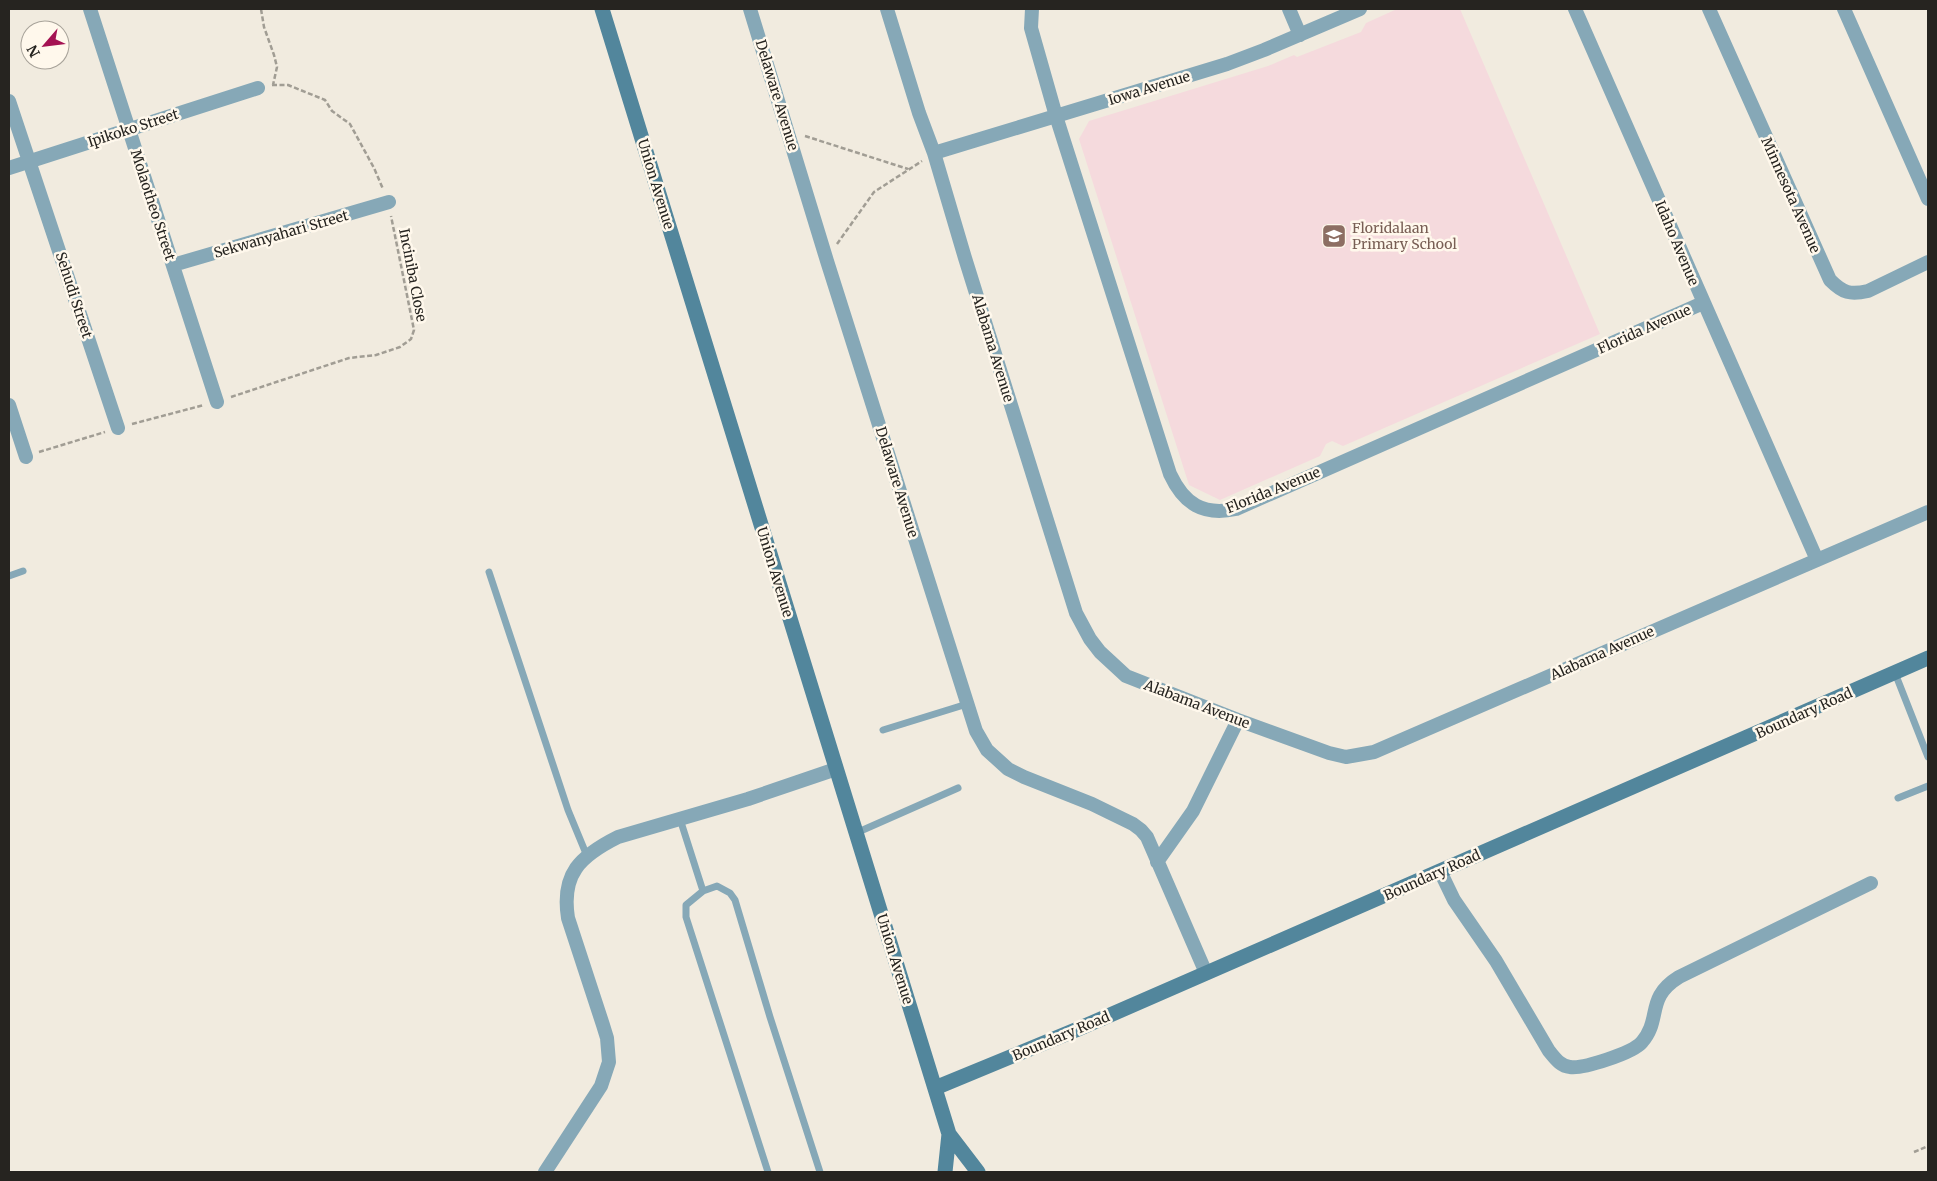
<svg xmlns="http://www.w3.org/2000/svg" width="1937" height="1181" font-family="Merriweather,serif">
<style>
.education{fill:#f5dadd}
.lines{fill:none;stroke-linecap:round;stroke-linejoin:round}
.path{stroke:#a19d94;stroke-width:2.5;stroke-dasharray:5 2.5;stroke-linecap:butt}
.lane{stroke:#86a8b7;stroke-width:7}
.street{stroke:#86a8b7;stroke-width:14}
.secondary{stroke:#52869c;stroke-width:15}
.labels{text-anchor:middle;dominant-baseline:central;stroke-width:5;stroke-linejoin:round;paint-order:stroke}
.street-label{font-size:14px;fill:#262420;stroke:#fff8ec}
.education-label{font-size:14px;fill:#785e54;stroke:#fff8ec;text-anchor:start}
</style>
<rect width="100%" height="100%" fill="#f1ebdf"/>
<path class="education" d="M1397,9H1460L1600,334L1343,446L1332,441L1326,444L1320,456L1220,500L1189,485L1079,139L1089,121L1268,66L1294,55L1297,57L1361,32L1366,23Z"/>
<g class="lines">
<path class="path" d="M261,9L264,27L274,55L277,67L273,85
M272,85H288L325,100L332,111L350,124L374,168L383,189
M805,136L908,169
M837,244L874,192L922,161
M231,397L349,358L376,355L400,347L411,339L414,330L391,216
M132,424L204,405
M39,452L105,432
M1914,1152L1928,1146"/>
<path class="lane" d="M489,572L568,810L587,856
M9,576L23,571
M1895,673L1928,757
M883,730L967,704
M1898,798L1928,786
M680,819L703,891L717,886L730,893L735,900L770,1017L820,1172
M856,833L958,788
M703,891L686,905V917L768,1172"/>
<path class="street" d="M90,9L217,402
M750,9L827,261L976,731L987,750L1008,769L1024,777L1092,804L1133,824L1141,830L1147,837L1206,973
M887,9L919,113L934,153L965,258L1076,613L1090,639L1100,652L1126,676L1238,720L1329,753L1346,757L1374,752L1928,512
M1032,9L1031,28L1056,116L1170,474C1184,504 1203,516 1236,509L1703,303
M1289,9L1300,35
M1575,9L1817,560
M1709,9L1830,280C1843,293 1850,295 1868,291L1928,262
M1844,9L1928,199
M9,101L118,428
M934,153L1227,64L1264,50L1360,9
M9,168L258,88
M173,265L389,202
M9,405L26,457
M1157,862L1193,811L1238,720
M1440,871L1454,900L1496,961L1549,1051C1555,1058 1560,1066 1570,1067C1583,1069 1633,1053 1642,1042C1662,1019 1645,998 1679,977L1871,883
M545,1172L601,1086L609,1062L607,1038L603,1025L568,918C561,874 580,856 618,837L748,799L836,769"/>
<path class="secondary" d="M602,9L949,1134L978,1172
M935,1088L1078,1029L1928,658
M945,1172L949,1134"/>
</g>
<defs>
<symbol id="school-square" viewBox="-11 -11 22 22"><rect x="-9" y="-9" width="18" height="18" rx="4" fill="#8d6e63" stroke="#fff8ec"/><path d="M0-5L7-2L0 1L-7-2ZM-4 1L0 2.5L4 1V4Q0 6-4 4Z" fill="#fff"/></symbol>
</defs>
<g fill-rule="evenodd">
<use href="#school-square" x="1320" y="222" width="28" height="28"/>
</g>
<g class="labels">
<g class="street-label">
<text transform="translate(1149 88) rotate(-17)">Iowa Avenue</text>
<text transform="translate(777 95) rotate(73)">Delaware Avenue</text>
<text transform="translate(133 128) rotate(-18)">Ipikoko Street</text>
<text transform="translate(656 184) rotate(73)">Union Avenue</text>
<text transform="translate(1791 195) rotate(66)">Minnesota Avenue</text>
<text transform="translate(153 205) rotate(72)">Molaotheo Street</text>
<text transform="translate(281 234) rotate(-16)">Sekwanyahari Street</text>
<text transform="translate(1677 243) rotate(67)">Idaho Avenue</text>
<text transform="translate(413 275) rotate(79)">Inciniba Close</text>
<text transform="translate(74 295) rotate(72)">Sehudi Street</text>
<text transform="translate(1644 329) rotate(-24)">Florida Avenue</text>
<text transform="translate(993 348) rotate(73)">Alabama Avenue</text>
<text transform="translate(897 482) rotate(73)">Delaware Avenue</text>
<text transform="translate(1273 490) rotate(-22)">Florida Avenue</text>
<text transform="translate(775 572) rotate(73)">Union Avenue</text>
<text transform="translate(1602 653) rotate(-24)">Alabama Avenue</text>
<text transform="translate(1197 704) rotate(21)">Alabama Avenue</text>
<text transform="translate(1804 713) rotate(-24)">Boundary Road</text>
<text transform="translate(1432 875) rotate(-24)">Boundary Road</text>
<text transform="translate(895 959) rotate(73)">Union Avenue</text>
<text transform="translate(1061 1036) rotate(-23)">Boundary Road</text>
</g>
<g class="education-label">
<text x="1352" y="228">Floridalaan<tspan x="1352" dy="16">Primary School</tspan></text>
</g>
</g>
<rect width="1937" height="1181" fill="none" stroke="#262420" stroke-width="20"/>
<g transform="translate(45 45) rotate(242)"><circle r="24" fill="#fff8ec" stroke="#a8a39a"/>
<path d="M0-4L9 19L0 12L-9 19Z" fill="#a41252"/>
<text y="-8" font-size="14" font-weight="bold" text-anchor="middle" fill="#262420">N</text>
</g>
</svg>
